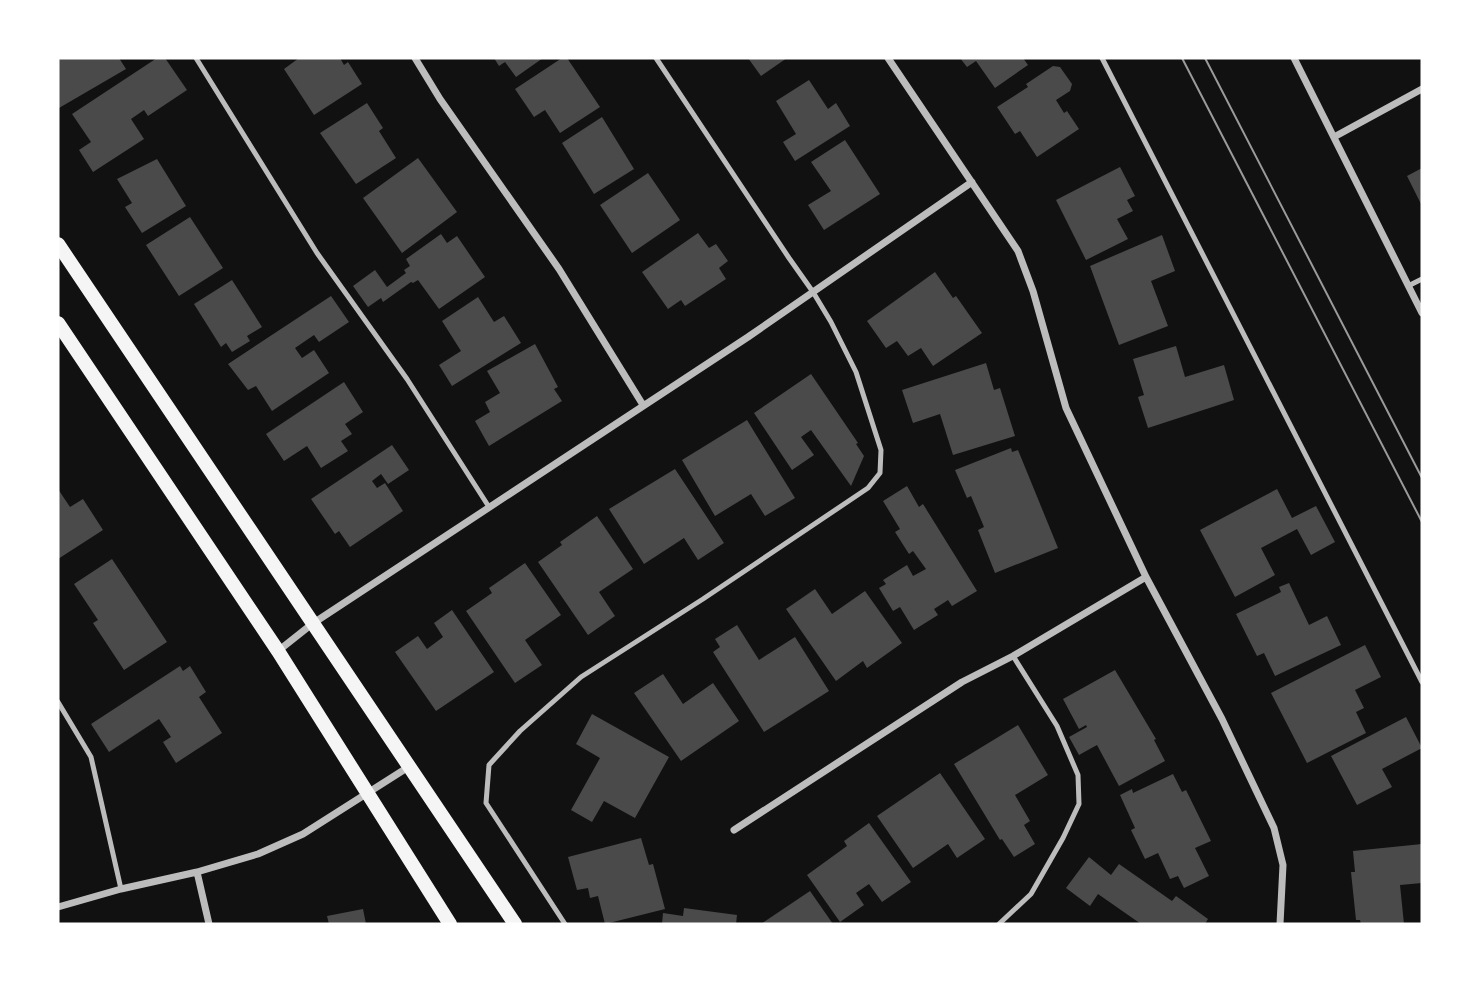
<svg xmlns="http://www.w3.org/2000/svg" width="1480" height="982" font-family="'Work Sans',sans-serif">
<style>
.building{fill:#4a4a4a}
.lines{fill:none;stroke-linecap:round;stroke-linejoin:round}
.service{stroke:#bcbcbc;stroke-width:5}
.minor{stroke:#bcbcbc;stroke-width:7}
.secondary{stroke:#f5f5f5;stroke-width:14}
.tram{stroke:#9a9a9a;stroke-width:2}
</style>
<rect width="100%" height="100%" fill="#111"/>
<path class="building" d="M58,58H119L126,69L59,108Z
M157,58H165L187,90L148,116L144,110L131,119L144,139L93,172L79,150L91,142L72,114Z
M299,58H340L344,65L348,62L362,84L314,115L284,69Z
M494,58H543L516,77L505,62L499,66Z
M562,58H567L600,107L560,133L545,110L534,117L515,89Z
M748,58H787L761,76Z
M960,58H1023L1028,65L995,88L976,61L967,67Z
M1053,66L1060,67L1072,84L1070,91L1056,100L1064,113L1067,111L1079,129L1037,157L1020,131L1015,134L997,107L1028,87L1026,84Z
M809,80L828,109L836,103L850,126L795,161L783,142L796,134L776,101Z
M367,103L383,128L379,131L396,158L356,184L320,133Z
M602,117L634,169L594,194L562,143Z
M845,140L880,194L824,230L808,205L831,191L811,162Z
M418,158L457,212L402,253L363,198Z
M157,159L186,206L142,233L125,207L132,203L117,179Z
M1120,167L1135,196L1127,200L1133,211L1117,219L1128,239L1086,260L1056,200Z
M1422,168V206L1407,176Z
M648,173L680,220L632,253L600,205Z
M190,217L223,268L179,296L146,245Z
M698,233L709,248L716,244L728,261L719,268L726,279L685,306L681,300L668,309L642,272Z
M441,234L447,243L457,236L485,277L439,309L418,280L413,283L411,282L383,302L381,298L368,307L353,286L375,270L387,287L406,273L404,270L410,266L406,259Z
M1162,235L1175,271L1151,281L1168,326L1119,345L1090,266Z
M935,272L953,298L956,296L982,333L933,366L921,348L908,356L897,341L886,348L867,321Z
M232,280L262,327L247,336L250,341L232,352L226,343L221,347L194,304Z
M331,296L349,322L319,342L314,335L295,348L302,358L314,350L329,373L272,411L256,386L248,390L228,364Z
M478,297L494,322L504,316L521,343L452,386L439,365L461,351L442,321Z
M535,344L558,387L554,389L562,401L489,446L475,421L490,412L485,402L500,393L487,371Z
M1176,346L1185,377L1224,365L1234,400L1148,428L1138,397L1144,395L1133,359Z
M986,363L994,390L1000,388L1015,436L953,455L940,414L913,423L902,390Z
M811,374L858,443L856,444L864,456L851,486L811,430L801,437L814,455L792,470L754,413Z
M344,382L363,412L345,424L352,434L341,441L348,451L321,468L307,446L284,461L266,434Z
M747,420L795,498L765,516L751,494L715,516L682,460Z
M392,445L409,470L388,484L381,474L372,481L377,488L385,483L403,511L350,547L339,531L335,534L311,499Z
M1011,448L1012,452L1018,450L1058,548L995,573L978,530L984,527L971,496L967,498L955,470Z
M675,469L724,543L698,560L684,538L644,564L609,509Z
M907,486L919,507L923,504L977,591L952,606L948,600L945,602L934,609L938,615L914,630L900,607L893,611L879,588L886,584L883,580L907,565L913,576L926,569L913,551L909,554L895,532L900,529L883,501Z
M58,489L70,507L83,499L103,530L58,559Z
M1277,489L1292,518L1316,506L1335,542L1311,555L1297,529L1261,548L1275,575L1235,597L1200,530Z
M597,516L633,569L599,592L615,616L588,635L538,562L562,545L560,542Z
M112,559L167,642L124,670L93,623L98,620L74,584Z
M525,563L561,615L525,640L542,665L515,683L466,611L492,593L489,588Z
M1289,583L1309,625L1327,616L1341,645L1275,676L1264,653L1257,656L1236,614L1281,592L1279,587Z
M815,589L832,614L865,591L902,643L867,668L863,661L836,681L786,609Z
M452,610L494,672L436,711L395,652L418,636L427,649L443,637L434,623Z
M737,625L759,660L795,637L829,691L764,732L713,652L720,647L715,639Z
M1365,645L1381,677L1355,690L1364,708L1356,712L1366,733L1307,763L1271,693Z
M180,666L183,671L190,666L206,692L199,697L222,733L176,763L163,742L171,737L159,719L109,752L91,724Z
M1115,670L1156,739L1154,740L1165,761L1119,786L1097,745L1079,755L1069,737L1087,727L1086,725L1079,729L1063,699Z
M663,674L683,704L713,683L739,721L681,761L634,693Z
M592,714L669,757L635,818L604,801L592,822L571,810L600,758L576,744Z
M1406,717L1422,748L1382,769L1392,787L1357,805L1331,756Z
M1018,725L1048,775L1015,795L1030,821L1024,825L1035,844L1014,857L1002,839L1000,840L954,764Z
M940,773L985,839L957,858L948,844L913,868L877,816Z
M1173,774L1182,792L1186,790L1211,841L1195,848L1209,876L1184,888L1178,876L1170,879L1158,853L1145,859L1131,830L1135,828L1120,795L1132,789L1133,793Z
M869,823L911,882L882,902L869,884L856,893L864,905L840,922L807,875L847,846L844,841Z
M641,838L649,865L653,864L665,909L605,924L598,896L590,898L588,888L577,890L568,857Z
M1422,844V883L1400,885L1404,924H1361L1360,920H1356L1351,872H1355L1353,851Z
M1089,857L1111,875L1119,864L1172,901L1176,896L1208,919L1205,924H1141L1098,894L1090,906L1066,888Z
M810,891L833,924H761Z
M684,908L737,915L736,924H662L663,913L683,916Z
M363,909L366,924H329L327,916Z"/>
<g class="lines">
<path class="service" d="M196,58L317,253L407,379L489,507
M1102,58L1422,682
M1408,286L1422,279
M58,702L91,757L121,889
M565,924L486,803L489,765L520,731L581,677L703,599L868,488L880,473L881,450L856,372L831,322L813,292L789,258L656,58
M999,924L1031,894L1063,838L1079,804L1078,775L1057,726L1013,656"/>
<path class="minor" d="M415,58L440,99L559,269L643,405
M888,58L1018,251L1033,291L1066,408L1146,577L1222,719L1274,828L1283,865L1280,924
M1294,58L1422,313
M1334,137L1422,89
M278,651L312,624L748,337L972,182
M734,830L962,682L1013,656L1146,577
M197,872L209,924
M58,907L121,889L197,872L258,854L303,834L410,766"/>
<path class="secondary" d="M58,244C210,471 364,697 515,924
M58,323L278,651L450,924"/>
<path class="tram" d="M1182,58L1422,522
M1205,58L1422,478"/>
</g>
<rect width="1480" height="982" fill="none" stroke="#ffffff" stroke-width="119"/>
</svg>
